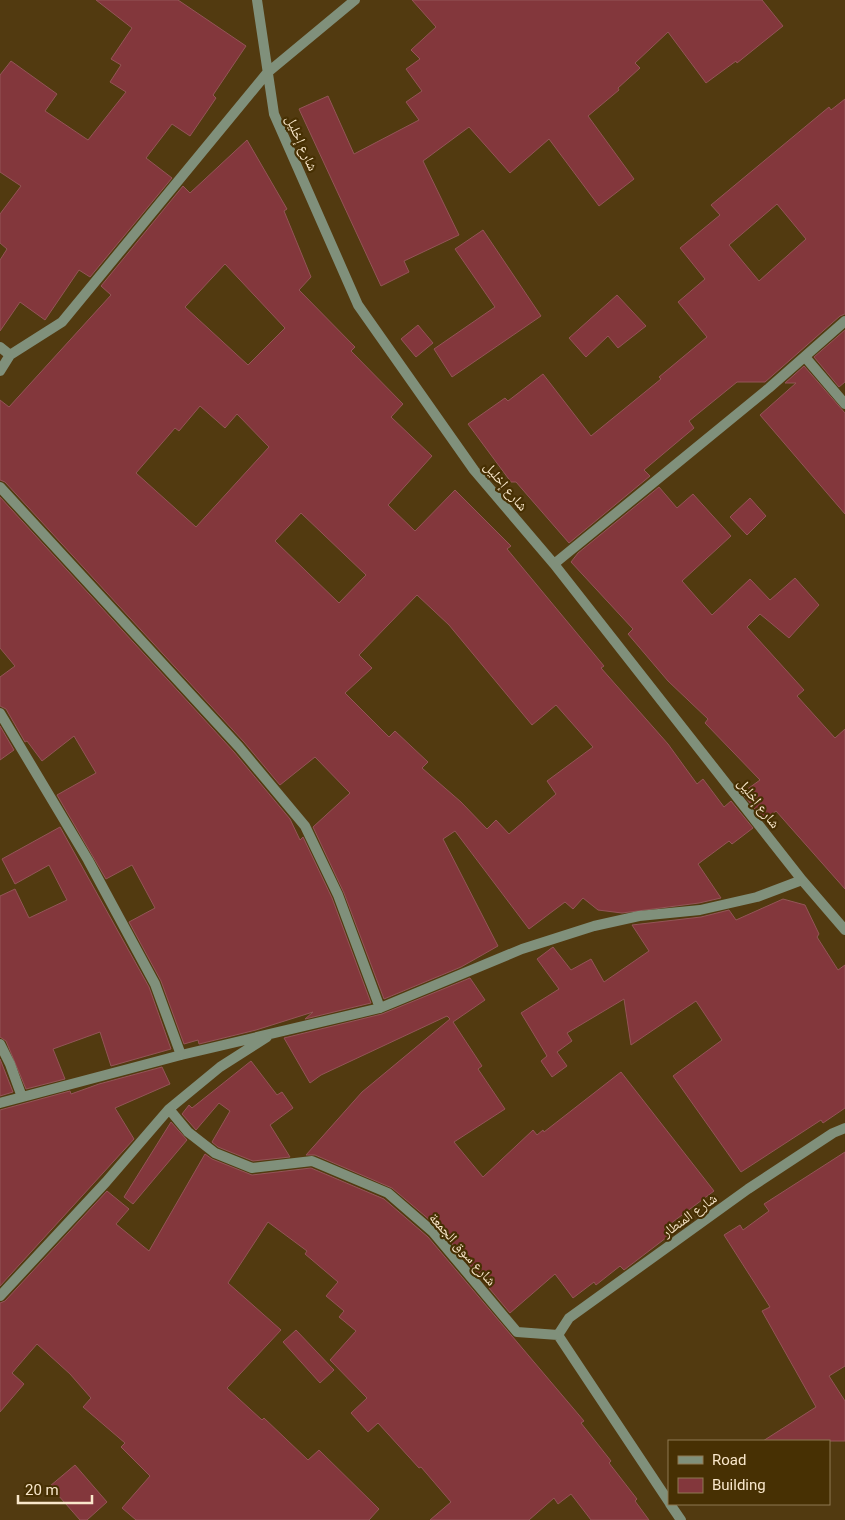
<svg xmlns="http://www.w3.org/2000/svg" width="845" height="1520" font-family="Roboto,'Noto Naskh Arabic',sans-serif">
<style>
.building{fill:#83373c;stroke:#935557;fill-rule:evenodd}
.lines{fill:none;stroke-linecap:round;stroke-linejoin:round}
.lane{stroke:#80907b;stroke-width:10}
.street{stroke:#80907b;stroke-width:10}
.labels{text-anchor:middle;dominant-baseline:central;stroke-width:4.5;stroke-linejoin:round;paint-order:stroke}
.street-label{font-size:14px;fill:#f9e7cb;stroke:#473003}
</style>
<rect width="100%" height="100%" fill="#523a10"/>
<path class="building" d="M96,0H178L246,46L213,95L216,98L190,136L172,124L146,158L172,178L90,277L79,270L45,320L20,302L0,331V260L7,249L0,243V214L21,186L0,172V75L11,61L57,94L45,111L88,140L126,92L110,82L121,65L111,59L132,28Z
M412,0H762L783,26L737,63L736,61L706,83L668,32L635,63L640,68L618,88L619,90L588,116L634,179L599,206L549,139L510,173L469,127L423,161L459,235L404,261L409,272L381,286L299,109L328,96L354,154L419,120L406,102L422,91L406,69L420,59L411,50L436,27Z
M845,99V314L840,316L765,382H737L689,421L694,428L644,470L650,476L569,543L516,482H511L468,424L505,398L508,401L543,374L591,436L661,379L659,377L707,337L678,302L705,279L680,248L720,215L711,205L829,107L831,110ZM777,204L806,239L759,281L729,245Z
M247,140L287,209L284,211L311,277L299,290L355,347L351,351L403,404L391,417L432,456L388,505L415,531L455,490L511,546L507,549L604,666L601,668L668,744L697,784L703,779L724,807L731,801L753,828L732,844L729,841L698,864L721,898L699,903L622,913L598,910L583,898L573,909L565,902L529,929L455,831L443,839L498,946L461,967L384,999L344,893L313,827L350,793L315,757L280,785L244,742L5,482L0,480V400L9,407L111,295L101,286L183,186L190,193ZM225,264L285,328L248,365L185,307ZM200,406L225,428L237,414L269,447L196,527L136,473L175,428L179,431ZM301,513L366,575L339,603L275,541ZM417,595L449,625L532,725L556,705L593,747L547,781L556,794L509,834L496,820L487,829L461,802L422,768L428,762L395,731L389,737L345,693L372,668L359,655Z
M483,230L541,316L452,377L434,349L495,307L455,249Z
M617,295L646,326L618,348L608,336L586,357L569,338Z
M418,325L433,343L416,357L401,339Z
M845,330V382L839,387L814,357Z
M804,366L845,413V514L760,415L796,383H785Z
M659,487L677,508L693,494L731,536L682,581L712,615L750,579L770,600L795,578L819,605L789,638L760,614L747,627L804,690L797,696L835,738L845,729V889L776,811L764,820L742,793L760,780L705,723L708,719L668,681L628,634L633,629L571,562L578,553Z
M0,497L234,752L290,819L300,840L303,837L332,898L371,1003L305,1019L313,1012L256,1030L199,1044L198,1040L184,1044L161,981L129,922L155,908L132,865L106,879L57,795L96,773L74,736L42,761L27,741L25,742L6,709L0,706V677L15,666L0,648Z
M750,498L766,516L747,535L730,517Z
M0,726L14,750L0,760Z
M60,827L149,987L171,1049L111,1066L100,1032L53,1049L65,1079L26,1089L6,1041L0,1037V896L15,889L29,918L67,900L49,865L15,884L2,859Z
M783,899L805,905L819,934L817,937L838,970L845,965V1108L823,1123L821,1120L741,1172L673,1076L722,1040L696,1001L631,1045L624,999L567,1033L572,1041L557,1052L567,1066L552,1077L541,1061L547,1056L521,1013L559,989L537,959L553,947L571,970L591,959L604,982L649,951L632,925L701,917L729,910L736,920Z
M470,978L485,1000L453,1022L482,1066L478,1069L505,1109L454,1142L483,1177L533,1130L537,1135L543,1130L544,1132L621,1072L714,1191L670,1224L675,1231L624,1270L620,1266L596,1285L594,1282L573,1298L555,1274L510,1313L438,1227L392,1188L315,1155H306L362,1092L450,1019L447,1016L321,1075L310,1083L284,1038L382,1014Z
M0,1059L13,1092L0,1096Z
M251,1061L277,1095L282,1092L293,1108L270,1125L290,1157L253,1161L218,1147L212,1142L230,1111L219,1103L196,1130L182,1114L189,1105L192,1108Z
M162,1067L170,1084L115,1108L134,1139L0,1286V1110L70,1091L71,1094L99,1084Z
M171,1122L187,1140L133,1204L124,1197Z
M845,1152V1366L829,1376L845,1401V1441H763L816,1407L762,1311L770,1307L724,1235L740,1225L743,1230L769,1211L764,1204Z
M205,1154L212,1159L252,1175L311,1168L384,1199L428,1237L584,1421L581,1423L611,1461L609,1463L637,1499L635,1501L649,1520H591L571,1494L558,1504L554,1498L529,1520H430L451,1502L421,1467L419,1468L378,1423L368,1432L351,1413L367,1398L330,1360L356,1331L339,1317L344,1311L326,1296L338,1282L305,1254L307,1251L268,1222L228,1283L281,1330L227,1388L262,1420L264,1418L308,1460L319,1450L379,1509L369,1520H136L122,1508L150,1476L121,1447L125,1443L83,1407L91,1398L70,1374L37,1344L12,1373L24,1384L0,1412V1303L5,1301L107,1191L129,1209L116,1224L149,1251Z
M296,1330L334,1370L320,1383L283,1342Z
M75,1465L107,1502L87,1520H80L50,1486Z"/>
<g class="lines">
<path class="lane" d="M805,357L845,404"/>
<path class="street" d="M257,0L274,114L358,305L474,470L554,564L802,880L845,930
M0,347L10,355
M0,371L10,355L62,322L267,73L355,0
M0,487L239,747L305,826L338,895L380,1008
M554,564L769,388L845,321
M0,713L88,860L155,984L181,1055
M0,1044L10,1064L22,1097
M0,1103L181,1055L380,1008L522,949L594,926L639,916L700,910L757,897L802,880
M169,1109L188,1132L215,1153L252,1168L312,1161L388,1193L433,1232L517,1332L558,1335L669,1502
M0,1296L106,1182L169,1109L220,1067L267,1037
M558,1335L569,1318L748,1189L833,1133L845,1128
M670,1504L681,1520"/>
</g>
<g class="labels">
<g class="street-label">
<text transform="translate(302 143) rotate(66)">شارع إخليل</text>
<text transform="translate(506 486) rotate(50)">شارع إخليل</text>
<text transform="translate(759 803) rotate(52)">شارع إخليل</text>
<text transform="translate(689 1215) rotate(-36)">شارع المنطار</text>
<text transform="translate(463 1249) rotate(48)">شارع سوق الجمعة</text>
</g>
</g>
<rect x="668" y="1440" width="162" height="65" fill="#473003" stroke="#8e7953"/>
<rect x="678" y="1456" width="25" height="8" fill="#80907b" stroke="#8e7953"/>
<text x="712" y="1465" font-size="15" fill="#f9e7cb">Road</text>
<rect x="678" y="1478" width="25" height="15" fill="#83373c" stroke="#8e7953"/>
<text x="712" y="1490" font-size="15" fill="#f9e7cb">Building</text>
<path d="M18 1495v8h74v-8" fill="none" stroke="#f9e7cb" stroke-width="2.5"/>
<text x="25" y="1495" font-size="15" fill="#f9e7cb" stroke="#473003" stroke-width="4" paint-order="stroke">20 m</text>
</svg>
